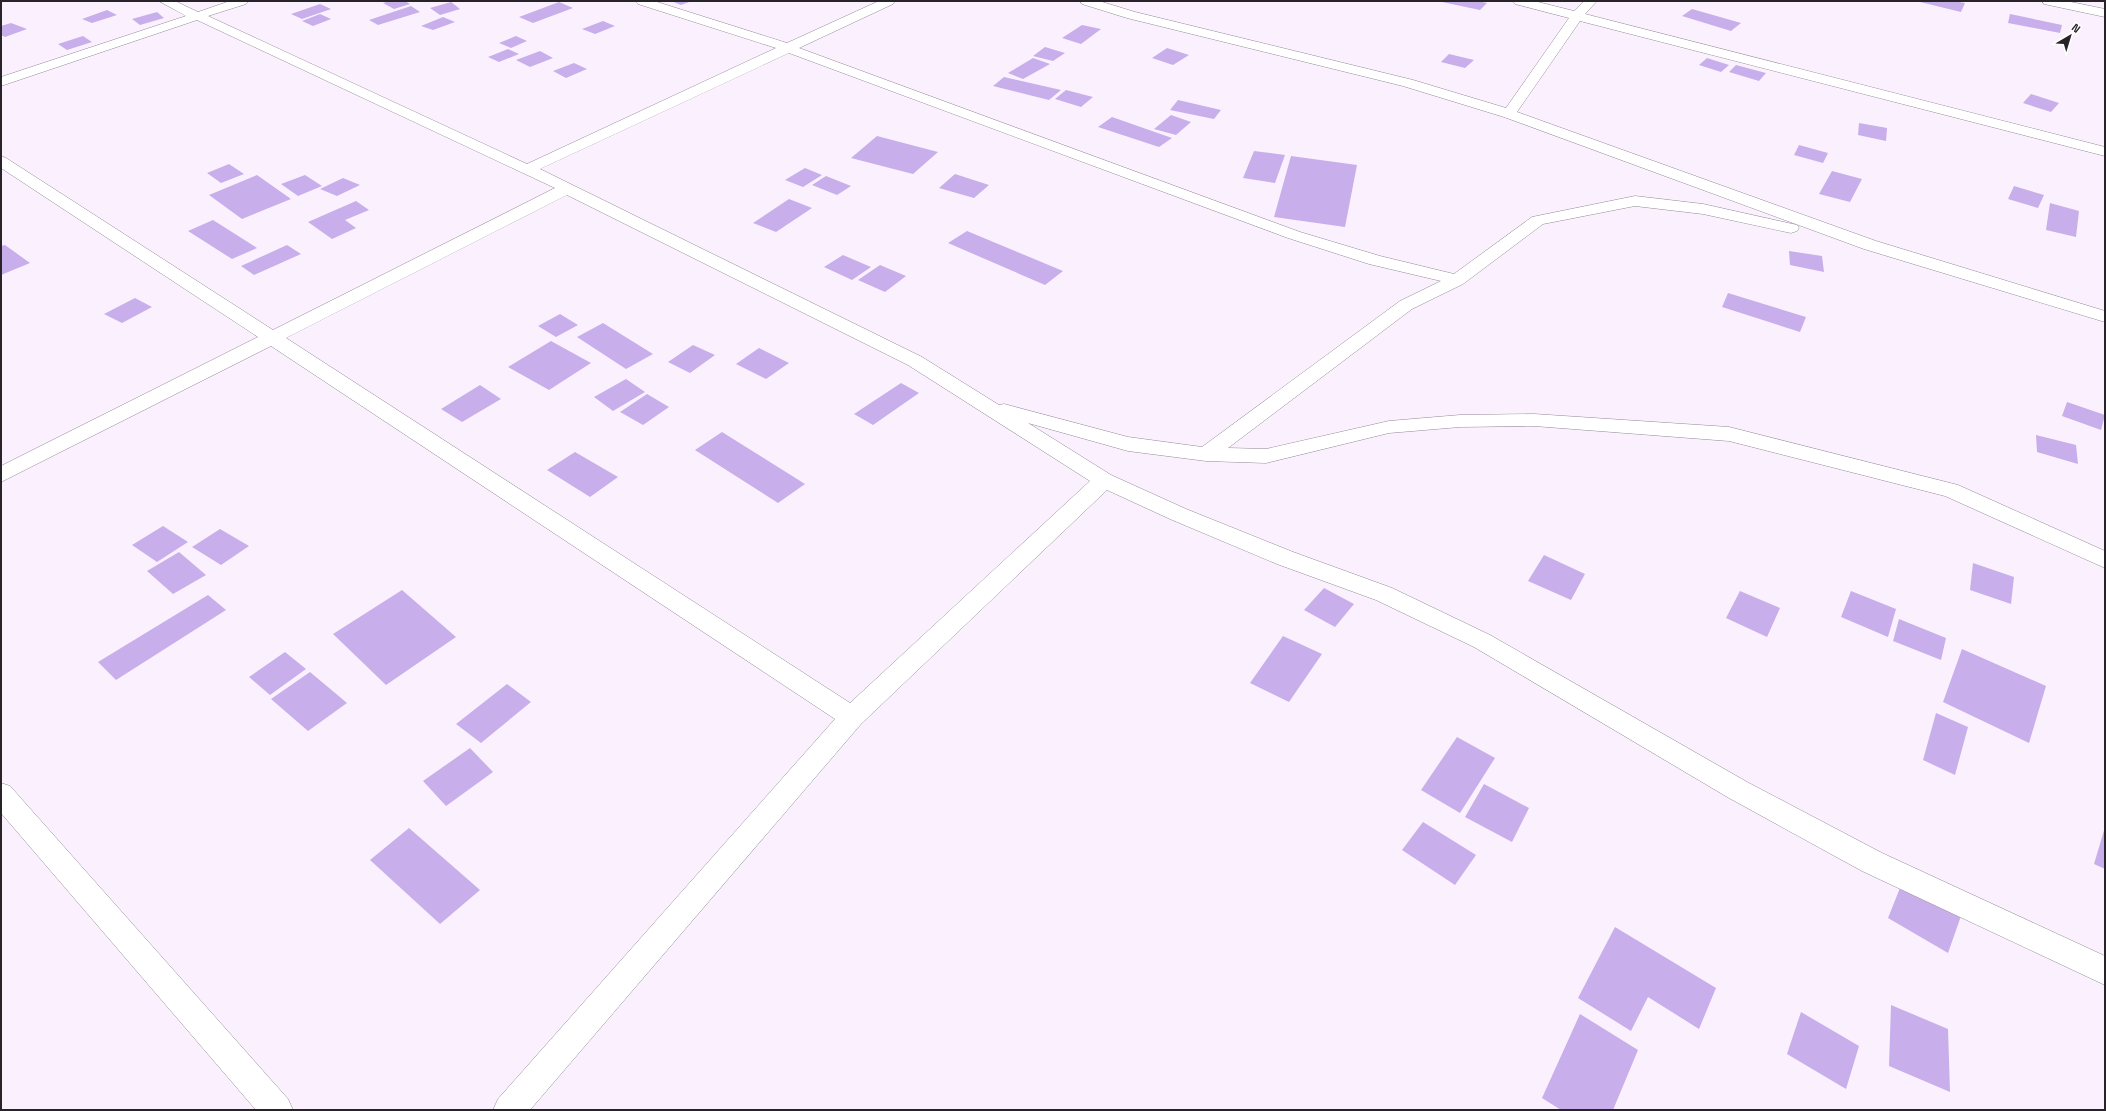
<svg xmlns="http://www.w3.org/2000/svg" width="2106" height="1111" font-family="'Space Grotesk',sans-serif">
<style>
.building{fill:#c8aeea}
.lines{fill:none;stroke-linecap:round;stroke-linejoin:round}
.minor-casing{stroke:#938a96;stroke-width:1}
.minor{fill:#fff;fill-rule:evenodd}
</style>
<rect width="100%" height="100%" fill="#fbf1fe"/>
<path class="building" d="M390,1H405L410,4L394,9L383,3Z
M671,1H692L681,5Z
M1478,1L1487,3L1480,10L1442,2Z
M1916,1H1954L1965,3L1961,12Z
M451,2L460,9L440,15L430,8Z
M559,2L573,8L533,23L519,17Z
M320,4L331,9L302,19L291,14Z
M411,6L420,12L378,25L369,20Z
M1692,9L1741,23L1731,31L1682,16Z
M107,10L117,15L92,23L82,19Z
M157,12L164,18L140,25L132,19Z
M320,14L331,19L313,26L302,21Z
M2010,14L2062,25L2060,33L2008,23Z
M443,17L455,22L433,30L421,26Z
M603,21L615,26L595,34L582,29Z
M11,23L27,29L5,37L1,35V26Z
M1082,25L1101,29L1081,44L1062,38Z
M83,36L92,42L67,50L58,44Z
M516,36L527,41L511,48L499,43Z
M1045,47L1065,53L1053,61L1033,56Z
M1167,48L1189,55L1173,65L1152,58Z
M508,49L519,54L499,62L488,57Z
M540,51L553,58L530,67L516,60Z
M1449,54L1474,60L1465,68L1441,62Z
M1033,58L1050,64L1023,79L1008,73Z
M1707,58L1729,65L1721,72L1699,65Z
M574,63L587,69L566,78L553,71Z
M1736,65L1766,73L1759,81L1729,72Z
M1004,77L1061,90L1049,100L993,86Z
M1066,90L1093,97L1081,107L1055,99Z
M2031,94L2059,103L2051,112L2023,103Z
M1178,100L1221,110L1214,119L1170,110Z
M1171,115L1191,122L1176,135L1154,129Z
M1112,117L1172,138L1159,147L1098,127Z
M1859,123L1887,128L1886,141L1858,135Z
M877,136L938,152L913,174L851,158Z
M1799,145L1828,153L1823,163L1794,155Z
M1254,151L1285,155L1275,183L1243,178Z
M1291,156L1357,165L1345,227L1274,217Z
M229,164L244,174L221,183L207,173Z
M805,168L822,175L803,187L785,180Z
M1832,171L1862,179L1850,202L1819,194Z
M955,174L989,185L974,198L939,188Z
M257,175L291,199L242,219L209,195Z
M305,175L322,186L298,196L281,184Z
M826,176L851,186L837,195L812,185Z
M343,178L360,185L337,196L320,189Z
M2014,186L2044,195L2038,208L2008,199Z
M789,199L812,208L776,232L753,223Z
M356,201L369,210L345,220L356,228L332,239L308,222Z
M2050,203L2079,211L2076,237L2046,230Z
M213,220L257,248L232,259L188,231Z
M967,231L1063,271L1045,285L948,243Z
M5,245L30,263L1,275V246Z
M287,245L301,254L254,275L241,266Z
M1789,251L1822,256L1824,272L1790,265Z
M843,255L871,267L852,280L824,267Z
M880,265L906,276L885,292L858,280Z
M1728,293L1806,317L1800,332L1722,307Z
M135,298L152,307L122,323L104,314Z
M560,314L578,325L556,337L538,326Z
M603,323L653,354L626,369L577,337Z
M551,341L591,363L549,390L508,367Z
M693,345L715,355L690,373L668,362Z
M759,348L789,363L766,379L736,364Z
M626,379L645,392L613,411L594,397Z
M901,383L919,393L873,425L854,414Z
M480,385L501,399L462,422L441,409Z
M647,394L669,407L643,425L620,412Z
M2067,402L2105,415L2101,430L2062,416Z
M722,432L805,484L778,503L695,450Z
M2036,435L2076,445L2078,464L2037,452Z
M575,452L618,477L590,497L547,470Z
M163,526L188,542L157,562L132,545Z
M220,529L249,546L221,565L192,547Z
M179,552L206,575L173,594L147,571Z
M1544,555L1585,574L1571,600L1528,581Z
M1973,563L2014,577L2011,604L1970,590Z
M1324,588L1354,604L1335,627L1304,610Z
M402,590L456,637L386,685L333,634Z
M1740,591L1780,608L1767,637L1726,618Z
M1851,591L1896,609L1888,637L1841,617Z
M208,595L226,610L116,680L98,662Z
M1899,619L1946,638L1941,660L1893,641Z
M1283,636L1322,654L1289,702L1250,683Z
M1962,649L2046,686L2029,743L1943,702Z
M285,652L306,669L270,695L249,677Z
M310,672L347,703L308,731L271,699Z
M507,684L531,702L481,743L456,724Z
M1936,713L1968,727L1955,775L1923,760Z
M1457,737L1495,758L1460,813L1421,790Z
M470,748L493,772L446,806L423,781Z
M1484,784L1529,808L1512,842L1465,817Z
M1423,822L1476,855L1455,885L1402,850Z
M2105,827V869L2094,864Z
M409,828L480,890L440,924L370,860Z
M1902,883L1961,916L1948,953L1888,918Z
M1615,927L1716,988L1699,1029L1648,997L1631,1031L1578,998Z
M1891,1005L1948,1029L1950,1092L1889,1066Z
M1801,1012L1859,1046L1846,1089L1787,1054Z
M1580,1014L1638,1050L1613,1110H1561L1542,1098Z"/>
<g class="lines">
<defs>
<path id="minor" d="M159,1H175L198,12L230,1H248L246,4L208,16L527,164L776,48L638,4L636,1H654L787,43L879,1H895L893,4L799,48L1300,232L1380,256L1454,274L1532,217L1635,196L1703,204L1797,225L1799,228L1797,231L1791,233L1703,214L1635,206L1543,224L1463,284L1412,309L1228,448L1266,449L1389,421L1460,415L1534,414L1729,427L1958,485L2105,551V568L1945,496L1729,441L1534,426L1460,427L1389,433L1266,463L1206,461L1128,451L1028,423L1111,475L1186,509L1293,552L1392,588L1490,635L1747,782L1882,853L2105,956V985L1862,871L1729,798L1474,647L1376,600L1277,564L1170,519L1107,490L861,724L530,1110H493L498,1099L835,719L271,346L1,482V466L258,337L1,168V156L6,158L273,330L555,188L197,20L1,86V77L186,16ZM789,53L1288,238L1369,264L1441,281L1400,301L1202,447L1128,437L1004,404L999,405L922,357L540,169ZM567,195L908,365L1090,481L850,703L286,338Z
M1080,1H1099L1135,12L1413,80L1506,108L1569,18L1515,4L1513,1H1534L1574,11L1584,1H1597L1585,14L2105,147V156L1580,21L1517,112L1876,241L2105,311V322L1864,249L1504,117L1403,86L1127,18L1082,4Z
M2042,1H2066L2105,9V17L2044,4Z
M1,783L10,786L288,1099L293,1110H256L1,813Z"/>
</defs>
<use href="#minor" class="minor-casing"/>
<use href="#minor" class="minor"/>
</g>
<rect width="2106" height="1111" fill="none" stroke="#272328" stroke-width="4"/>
<g transform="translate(2070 36) rotate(38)" stroke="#ffffff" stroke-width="3" paint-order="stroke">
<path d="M0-3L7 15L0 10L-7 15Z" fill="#272328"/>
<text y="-6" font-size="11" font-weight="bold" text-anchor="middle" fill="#272328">N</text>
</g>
</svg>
